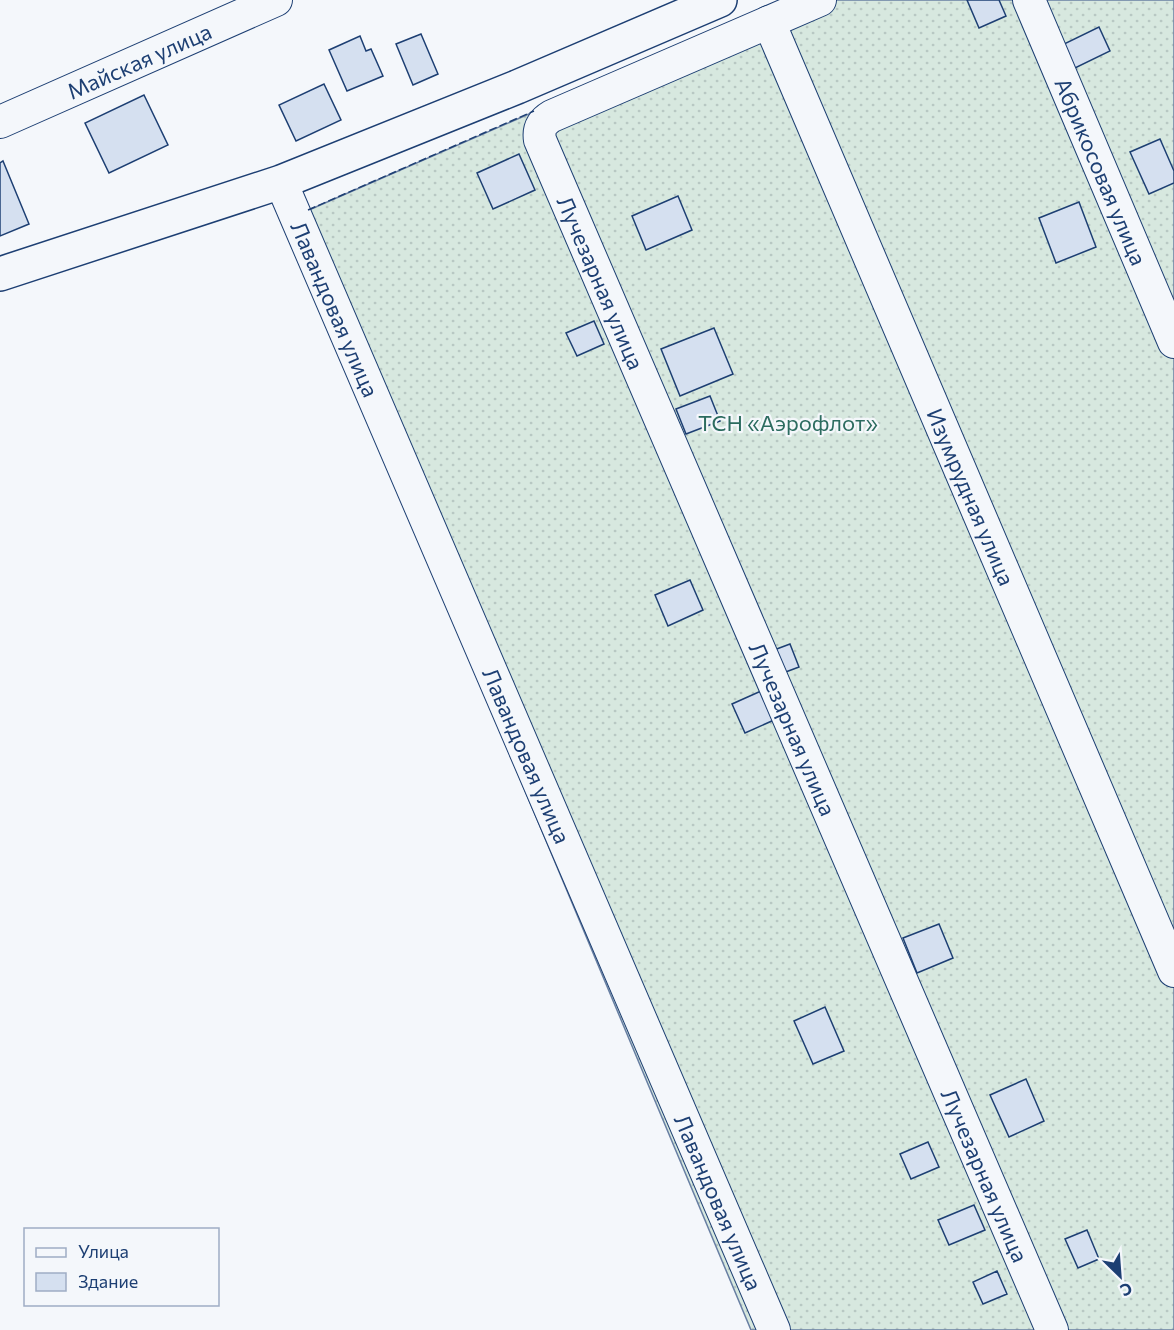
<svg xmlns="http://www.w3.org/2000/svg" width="1174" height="1330" font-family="Commissioner,sans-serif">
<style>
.grass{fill:url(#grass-dots);stroke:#687fa3;stroke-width:1.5}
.building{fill:#d5e0f0;stroke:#1d3f73;stroke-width:1.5}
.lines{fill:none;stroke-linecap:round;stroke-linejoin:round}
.minor-casing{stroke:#1d3f73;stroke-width:34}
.major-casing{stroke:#1d3f73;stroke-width:36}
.minor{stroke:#f4f7fb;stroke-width:32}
.major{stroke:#f4f7fb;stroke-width:33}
.fence{stroke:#1d3f73;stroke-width:1.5;stroke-dasharray:8 3;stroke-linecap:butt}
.labels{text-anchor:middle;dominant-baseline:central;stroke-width:4.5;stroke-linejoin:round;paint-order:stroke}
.street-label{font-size:22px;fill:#1d3f73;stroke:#f4f7fb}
.park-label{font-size:22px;fill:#2c6c60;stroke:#f4f7fb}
</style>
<defs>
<pattern id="grass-dots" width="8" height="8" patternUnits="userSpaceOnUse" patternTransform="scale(1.5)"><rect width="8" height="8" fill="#d7e8df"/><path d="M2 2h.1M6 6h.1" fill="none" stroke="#b8c8c3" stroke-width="1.8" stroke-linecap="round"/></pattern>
</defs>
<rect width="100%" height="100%" fill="#f4f7fb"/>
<path class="grass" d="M790,0H1174V1330H751L286,220Z"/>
<path class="building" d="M967,0H999L1006,16L979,28Z
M1099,27L1110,51L1075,68L1064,44Z
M421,34L438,74L413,85L396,44Z
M360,36L366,51L371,49L383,76L347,91L329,50Z
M324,84L341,120L296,141L279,105Z
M144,95L168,145L109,173L85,123Z
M1160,139L1174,171V183L1149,194L1130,152Z
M519,154L535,190L493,209L477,173Z
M3,161L29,224L0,236V163Z
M678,196L692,230L646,250L632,216Z
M1079,202L1096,247L1056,263L1039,218Z
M594,321L604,344L577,356L566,333Z
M714,328L733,374L680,396L661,349Z
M710,396L720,421L686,434L676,409Z
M690,580L703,610L668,626L655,595Z
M790,644L799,667L783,673L774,650Z
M761,691L774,720L745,733L732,704Z
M939,924L953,958L917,973L903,938Z
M825,1007L844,1051L813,1064L794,1021Z
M1026,1079L1044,1121L1009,1137L990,1095Z
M928,1142L939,1167L911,1179L900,1154Z
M974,1205L985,1230L949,1245L938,1220Z
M1087,1230L1099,1259L1078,1268L1065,1239Z
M997,1271L1007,1294L983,1304L973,1282Z"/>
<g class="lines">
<defs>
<g id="minor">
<path id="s1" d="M820,0L552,116C542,122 538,128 540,140L1052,1330"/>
<path id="s2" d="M1029,0L1174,342"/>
<path id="s3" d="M769,22L1174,971"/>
<path id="s4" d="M0,122L276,0"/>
<path id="s5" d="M281,182L774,1330"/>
</g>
<path id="major" d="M0,274L281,182L517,87L720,0"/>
</defs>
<use href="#minor" class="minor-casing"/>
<use href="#major" class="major-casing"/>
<use href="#minor" class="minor"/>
<use href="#major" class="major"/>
<path class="fence" d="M308,210L534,111"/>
</g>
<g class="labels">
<g class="street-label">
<text stroke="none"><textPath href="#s4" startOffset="152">Майская улица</textPath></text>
<text stroke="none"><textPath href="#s2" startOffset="186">Абрикосовая улица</textPath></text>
<text stroke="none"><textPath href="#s1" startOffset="476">Лучезарная улица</textPath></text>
<text stroke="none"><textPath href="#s5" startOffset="138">Лавандовая улица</textPath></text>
<text stroke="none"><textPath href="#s3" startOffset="516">Изумрудная улица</textPath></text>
<text stroke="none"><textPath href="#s1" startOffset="962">Лучезарная улица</textPath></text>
<text stroke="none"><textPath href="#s5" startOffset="624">Лавандовая улица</textPath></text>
<text stroke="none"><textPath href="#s1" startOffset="1448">Лучезарная улица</textPath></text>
<text stroke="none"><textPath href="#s5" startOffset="1110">Лавандовая улица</textPath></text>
</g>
<g class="park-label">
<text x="788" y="422">ТСН «Аэрофлот»</text>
</g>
</g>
<rect x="24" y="1228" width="195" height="78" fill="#f4f7fb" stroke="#9eadc5" stroke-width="1.5"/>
<rect x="36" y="1248" width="30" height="9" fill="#f4f7fb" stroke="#9eadc5" stroke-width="1.5"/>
<text x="78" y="1258" font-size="18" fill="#1d3f73">Улица</text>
<rect x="36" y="1273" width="30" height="18" fill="#d5e0f0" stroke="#9eadc5" stroke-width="1.5"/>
<text x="78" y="1288" font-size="18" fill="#1d3f73">Здание</text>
<g transform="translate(1120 1276) rotate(155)" stroke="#f4f7fb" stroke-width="4.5" paint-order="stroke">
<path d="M0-4.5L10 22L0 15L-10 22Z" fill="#1d3f73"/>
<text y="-9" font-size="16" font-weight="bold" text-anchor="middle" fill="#1d3f73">С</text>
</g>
</svg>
